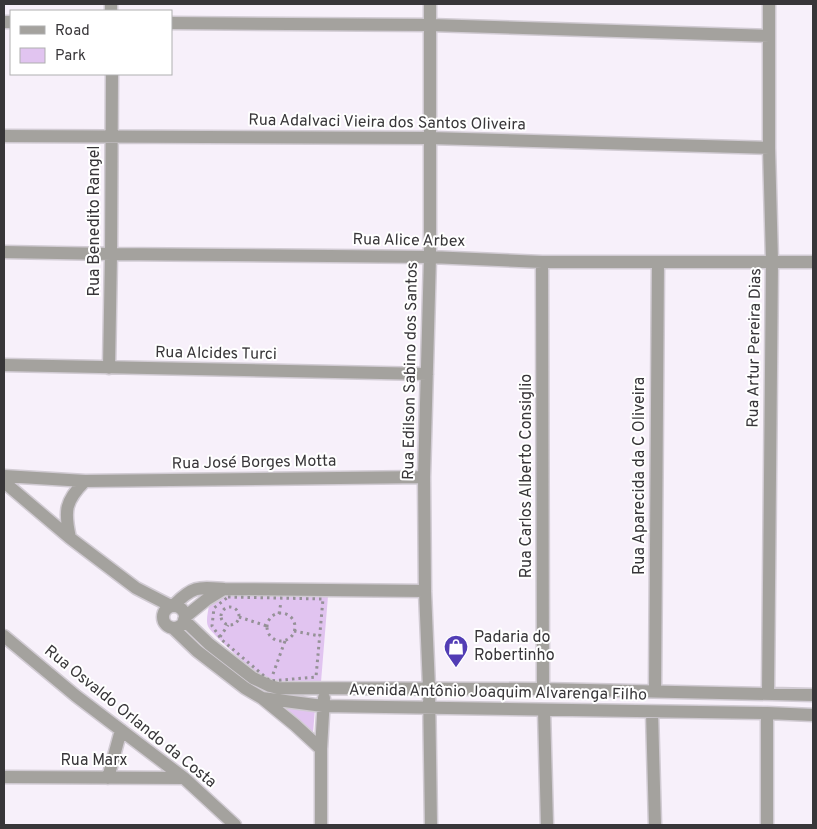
<svg xmlns="http://www.w3.org/2000/svg" width="817" height="829" font-family="Overpass,sans-serif">
<style>
.green{fill:#e1c4f0}
.lines{fill:none;stroke-linecap:round;stroke-linejoin:round}
.minor-casing{stroke:#d1cbd3;stroke-width:15}
.path{stroke:#959197;stroke-width:3;stroke-dasharray:2.5 4;stroke-linecap:butt}
.minor{stroke:#a4a29e;stroke-width:12}
.labels{text-anchor:middle;dominant-baseline:central;stroke-width:4;stroke-linejoin:round;paint-order:stroke}
.street-label{font-size:16px;fill:#383639;stroke:#fff}
.poi-label{font-size:16px;fill:#383639;stroke:#fff;text-anchor:start}
</style>
<rect width="100%" height="100%" fill="#f7f0fa"/>
<path class="green" d="M227,593L328,596L321,682C312,682 275,685 270,683C261,679 215,637 209,628C205,622 208,613 209,605Z
M279,702L315,709L313,733Z"/>
<g class="lines">
<defs>
<path id="minor" d="M111,4V11
M430,4V257L424,477L425,591L429,688L431,825
M4,22H11
M171,23L430,25L769,36
M4,136L430,138L769,148
M4,252L111,254L430,257L542,262H813
M542,262L543,689
M4,365L427,374
M109,368L111,254L112,74
M4,476L85,481L424,477
M4,482L70,538L136,588L171,606
M70,538C64,511 65,501 85,481
M224,589L425,591
M174,605C193,586 198,587 224,589L206,600L185,617
M163 617a11 11 0 1 1 22 0a11 11 0 1 1-22 0Z
M184,620L209,644L253,678L270,686L278,688L543,689L813,695
M173,628L197,651L245,688L262,698L323,706L767,713L813,715
M4,636L76,696L184,778L235,825
M655,691L658,262
M768,693L772,261L769,148V4
M262,698L295,725L321,749
M544,710L547,825
M652,712L655,825
M4,777L184,778
M108,778L121,730
M321,825V749L324,698
M767,825V713"/>
</defs>
<use href="#minor" class="minor-casing"/>
<path class="path" d="M228,597L323,599L316,677L270,681L222,640L212,626L214,608Z
M221 616a9 9 0 1 1 18 0a9 9 0 1 1-18 0Z
M267 627a14 14 0 1 1 28 0a14 14 0 1 1-28 0Z
M279,614L281,602
M239,617L267,626
M294,631L320,636
M220,637L228,625
M273,674L285,641"/>
<use href="#minor" class="minor"/>
</g>
<defs>
<symbol id="shop-pin" viewBox="-11 -11 22 30"><path d="M0 17L-7.5 6A9.5 9.5 0 1 1 7.5 6Z" fill="#523db5" stroke="#fff"/><path d="M-5-2.5h2.3a2.7 3.5 0 0 1 5.4 0H5L5.5 6h-11ZM-1.5-2.5h3a1.5 2.3 0 0 0-3 0Z" fill="#fff"/></symbol>
</defs>
<g fill-rule="evenodd">
<use href="#shop-pin" x="442" y="633" width="28" height="38"/>
</g>
<g class="labels">
<g class="street-label">
<text transform="translate(387 123) rotate(1)">Rua Adalvaci Vieira dos Santos Oliveira</text>
<text transform="translate(95 221) rotate(-90)">Rua Benedito Rangel</text>
<text transform="translate(409 241) rotate(1)">Rua Alice Arbex</text>
<text transform="translate(755 348) rotate(-89)">Rua Artur Pereira Dias</text>
<text transform="translate(216 354) rotate(1)">Rua Alcides Turci</text>
<text transform="translate(411 371) rotate(-89)">Rua Edilson Sabino dos Santos</text>
<text transform="translate(254 463) rotate(-1)">Rua José Borges Motta</text>
<text transform="translate(527 476) rotate(-90)">Rua Carlos Alberto Consiglio</text>
<text transform="translate(640 476) rotate(-90)">Rua Aparecida da C Oliveira</text>
<text transform="translate(498 693) rotate(1)">Avenida Antônio Joaquim Alvarenga Filho</text>
<text transform="translate(130 717) rotate(39)">Rua Osvaldo Orlando da Costa</text>
<text x="94" y="761">Rua Marx</text>
</g>
<g class="poi-label">
<text x="474" y="638">Padaria do<tspan x="474" dy="18">Robertinho</tspan></text>
</g>
</g>
<rect width="817" height="829" fill="none" stroke="#383639" stroke-width="10"/>
<rect x="10" y="10" width="162" height="65" fill="#ffffff" stroke="#afafb0"/>
<rect x="20" y="26" width="25" height="8" fill="#a4a29e" stroke="#afafb0"/>
<text x="55" y="35" font-size="15" fill="#383639">Road</text>
<rect x="20" y="48" width="25" height="15" fill="#e1c4f0" stroke="#afafb0"/>
<text x="55" y="60" font-size="15" fill="#383639">Park</text>
</svg>
